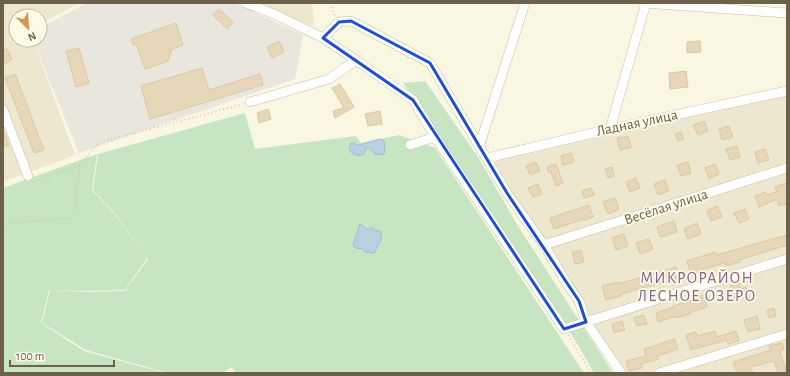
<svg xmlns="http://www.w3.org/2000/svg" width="790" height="376" font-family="'Alegreya Sans',sans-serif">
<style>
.residential{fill:#ede7d0}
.industrial{fill:#e9e6dd}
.green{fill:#c7e4c3;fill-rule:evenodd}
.water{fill:#bad0e0;stroke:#a1bcd0}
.building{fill:#e6d7b8;stroke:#dcc7a0}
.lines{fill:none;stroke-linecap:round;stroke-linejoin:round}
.minor-casing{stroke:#c6bea8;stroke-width:10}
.path{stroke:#cfc0a1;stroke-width:1.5;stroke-dasharray:1 3;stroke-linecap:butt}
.minor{stroke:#fff;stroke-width:9}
.marked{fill:none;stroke:#1d4ed8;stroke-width:3;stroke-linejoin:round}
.labels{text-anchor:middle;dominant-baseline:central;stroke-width:3.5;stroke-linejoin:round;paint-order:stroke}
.street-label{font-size:15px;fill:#6e614c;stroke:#fdfae8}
.neighbourhood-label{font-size:16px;letter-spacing:1px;fill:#88648a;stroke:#fdfae8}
</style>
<rect width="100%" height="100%" fill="#f9f7e2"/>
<path class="residential" d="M3,3H80L40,24V16H16V40H33L75,155L3,182Z
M253,3H312L314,27V26Z
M787,94V373H621L493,161Z"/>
<path class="industrial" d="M87,3H235L303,35L295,79L79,153L33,40H40V28Z"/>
<path class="green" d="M425,81L478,157L518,226L613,373H594L578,345L403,83Z
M245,113L255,149L356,136L361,143L399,135L435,148L584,373H237L231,367L223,373H168L86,350L42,323L50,290L87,292L125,291L148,259L113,211L93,190L98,154ZM380,139L384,141L385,143L370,149L352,143L359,145Z
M97,154L92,190L113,212L147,258L125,290L87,291L49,290L41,323L84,351L165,373H3V188Z"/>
<path class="water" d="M380,139L384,141L385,150L384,154C373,156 375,152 367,147L364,154C356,157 354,155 349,150L351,143L359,145Z
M360,224L366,229H369L372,227L374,230L381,232V240L374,253L365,252L363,249L356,248L353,245Z"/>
<path class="building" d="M219,9L233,22L227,29L213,15Z
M176,23L183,45L172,49L168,61L145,69L136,44L133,45L131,39Z
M279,41L284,52L272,58L267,47Z
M700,41L701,52L687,53V42Z
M79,48L89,83L76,87L66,51Z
M7,49L12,60L3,64V50Z
M202,68L209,90L260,74L263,85L150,119L141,86Z
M686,71L688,87L670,89L669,73Z
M15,74L44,150L34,153L5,78Z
M340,84L354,107L335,118L333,111L344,108L332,88Z
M268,109L271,119L259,123L257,113Z
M380,111L382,124L368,126L365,114Z
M704,121L708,131L698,135L693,125Z
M729,126L733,137L722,140L719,129Z
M3,130L9,145L3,147Z
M681,132L684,139L678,141L675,134Z
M628,136L631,147L620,150L617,138Z
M737,146L740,157L730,160L726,149Z
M765,149L769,160L758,163L755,152Z
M571,153L574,162L563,165L561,156Z
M536,162L540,171L530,175L526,166Z
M688,162L691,173L681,176L677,165Z
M556,164L563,183L556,186L551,172L549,173L547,167Z
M715,164L719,174L709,179L705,168Z
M612,167L614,176L608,178L605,169Z
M636,178L640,188L630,192L626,182Z
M665,180L669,191L658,195L654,184Z
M787,183V204L779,206L777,199L759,207L755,196L765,192L766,195L777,192L775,187Z
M538,184L542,194L533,197L528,188Z
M591,188L594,195L584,198L582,191Z
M615,198L619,209L608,214L603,202Z
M589,205L593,217L584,220V219L554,229L550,218Z
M717,206L722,217L711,221L707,211Z
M745,209L749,219L739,223L734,213Z
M674,221L677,232L660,237L657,227Z
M697,223L701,234L688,239L684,229Z
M624,234L628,246L616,250L612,238Z
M787,235V245L739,260L740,262L726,266L725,263L700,270V272L691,274L687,261L715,252L716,255Z
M649,239L653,249L640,254L636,243Z
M581,250L584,262L575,264L572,252Z
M676,267L679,278L621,294V296L606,300L602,286L618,282V284Z
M739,283L741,289L746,287L749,295L735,300L734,297L719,302L716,293L731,289L730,286Z
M704,295L707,307L689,313L690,314L676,318V316L658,322L656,313L673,307V306L696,299V298Z
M774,308L776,316L769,318L767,310Z
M644,315L647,324L637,326L634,318Z
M757,316L760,329L748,332L744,320Z
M622,321L625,330L614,333L612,324Z
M715,331L717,337L736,331L739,341L728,344L727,340L691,350L686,335L696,332L697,336Z
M675,339L678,349L657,356L658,359L641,364L642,368L629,371L626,361L646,356L644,349Z
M782,343L784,349L780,351L787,373H778L774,361L751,367L753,373H737L733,362L771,350L769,346Z"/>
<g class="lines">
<defs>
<path id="minor" d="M246,3L276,15L323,38L339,22L351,21L430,63L507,193L544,245L567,284L579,301L586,322L621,373
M643,3L787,13
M323,38L356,60L413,100L435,137L564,329L690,289L787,259
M250,102L329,79L356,60
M3,110L28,176
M610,129L646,3
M410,145L435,137
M479,147L525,3
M487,158L610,129L787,91
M544,245L787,168
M659,373L787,334"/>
</defs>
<use href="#minor" class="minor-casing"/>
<path class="path" d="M330,3L335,16
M33,182L80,165L98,143L243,104
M3,228L9,223L74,218L80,165
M568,335L591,373"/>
<use href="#minor" class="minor"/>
</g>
<path class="marked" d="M351,21L430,63L507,193L579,301L586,322L564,329L413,100L323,38L339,22Z"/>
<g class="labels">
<g class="street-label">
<text transform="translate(637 123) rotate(-12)">Ладная улица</text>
<text transform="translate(666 207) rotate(-18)">Весёлая улица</text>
</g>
<g class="neighbourhood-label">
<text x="697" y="278">МИКРОРАЙОН<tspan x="697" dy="18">ЛЕСНОЕ ОЗЕРО</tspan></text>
</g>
</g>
<rect width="790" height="376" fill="none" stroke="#6e614c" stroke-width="8"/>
<g transform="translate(28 28) rotate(155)"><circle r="19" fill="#fdfae8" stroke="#c4bdaa"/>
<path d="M0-3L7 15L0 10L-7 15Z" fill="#d69555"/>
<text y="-6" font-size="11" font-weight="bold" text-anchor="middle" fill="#6e614c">N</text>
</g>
<path d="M10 360v6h104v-6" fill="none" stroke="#6e614c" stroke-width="2"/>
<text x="16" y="360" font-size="12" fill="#6e614c" stroke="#fdfae8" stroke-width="3" paint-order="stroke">100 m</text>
</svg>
